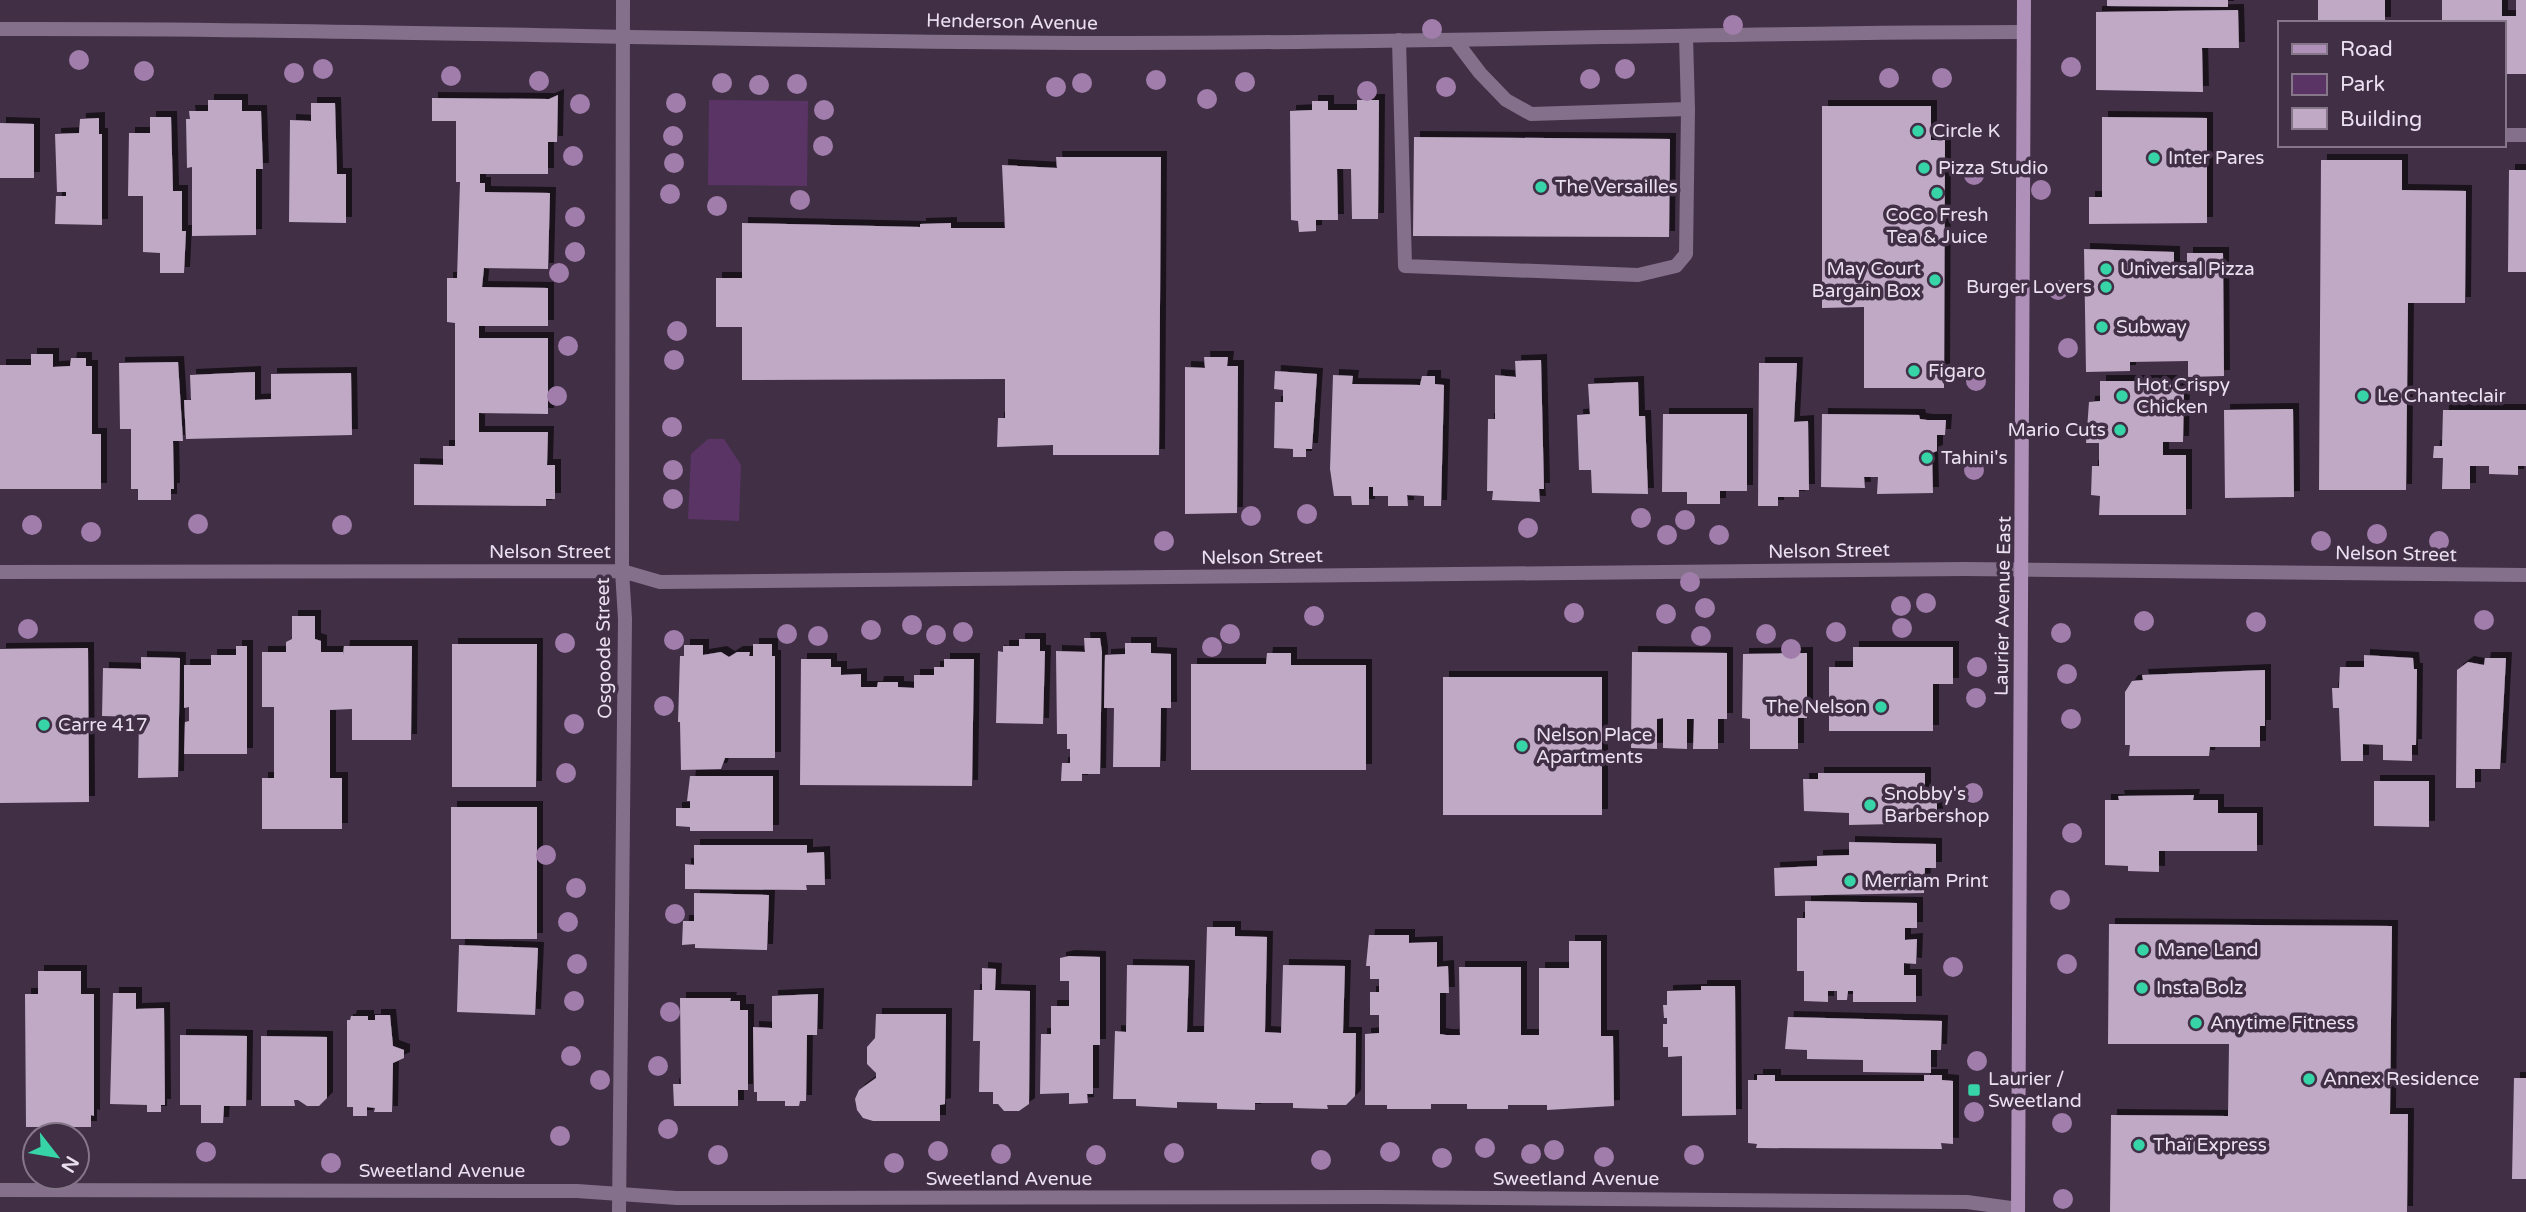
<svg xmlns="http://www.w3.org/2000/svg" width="2526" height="1212" font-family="'Varela Round',sans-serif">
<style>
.green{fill:#5a3465}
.building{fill:#bfa9c5;filter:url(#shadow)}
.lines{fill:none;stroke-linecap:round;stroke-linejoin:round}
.lane{stroke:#84708a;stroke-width:14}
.street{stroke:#84708a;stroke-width:14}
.secondary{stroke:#af90b8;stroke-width:14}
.tree{fill:#a17dab}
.poi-dot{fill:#36d4a7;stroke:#412f46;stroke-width:2.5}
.labels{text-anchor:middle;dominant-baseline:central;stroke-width:7;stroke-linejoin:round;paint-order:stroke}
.street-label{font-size:19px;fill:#ebe0ef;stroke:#412f46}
.poi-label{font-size:19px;fill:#ebe0ef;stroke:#412f46;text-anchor:start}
</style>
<defs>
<filter id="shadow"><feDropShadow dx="6" dy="-6" stdDeviation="0" flood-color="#0009"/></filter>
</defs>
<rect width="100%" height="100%" fill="#412f46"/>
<path class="green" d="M709,100L808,101L807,186L708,185Z
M708,439H724L741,465L739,521L688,519L691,454Z"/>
<path class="building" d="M2107,0H2228V7L2107,6Z
M2318,0H2385V23H2318Z
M2442,0H2502V16H2516V0H2526V74H2503V23H2442Z
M2238,10L2239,48H2202L2203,92L2096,90V12Z
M558,95L557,142H548V174H480V183H485V192L550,193L548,269L484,268L482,287L548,288V326H479V338H548V414L479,413V432H548L547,465H555V499H546V506L414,505V464L443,465V446H455V323L447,322V278H457L460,182H456V121H432V98L549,99Z
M208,100H242V111H261L263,169H256V235L192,236V167L187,168L186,119H190L189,111H208Z
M1357,100H1379L1378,219H1352L1351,169H1337L1338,220H1316V231L1299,232L1298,221L1291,220L1290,111L1312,110V101H1328V110H1357Z
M311,103H335L337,174H346V223L289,222L290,120L311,121Z
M1822,106H1931V140H1945L1944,388H1864V307L1822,308Z
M150,117H171L173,191H182V231H186L184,273H160V253L143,252V196H128L129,133H150Z
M2102,117L2207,118V223L2089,224V197H2102Z
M99,118V134H102V225L55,224L56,196H66V192H57L55,134L79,133L80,119Z
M0,123L34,124V178H0Z
M1414,137L1670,139L1669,237L1413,236Z
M1056,157H1161L1159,455H1053V445L997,447L998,418H1005V379L742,380V327H716V278H742V223L920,227V224L951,223V228H1005L1002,165L1057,168Z
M2321,160H2402V190L2466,191L2465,303H2408L2406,490H2319Z
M2509,170H2526V272H2508Z
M2084,249L2174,252V267H2187V253H2223L2224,376L2188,377V361L2130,362V371L2086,372Z
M31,354H53V367L70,366L71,358H86V366H92V434H101V489H0V365H31Z
M1204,357H1228L1227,366H1238L1237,513L1185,514V367L1205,368Z
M1541,360L1544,489H1539L1540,502L1492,500L1493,491H1487L1488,419H1495V375L1516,377L1515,361Z
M178,362L183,441H173L174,489H171V500H138V489H131V429H120L119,363Z
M1759,363H1797L1794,422L1808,421L1809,490H1799V497H1778V506H1758Z
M1275,371L1317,374L1312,449H1306V457H1293V449L1274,448L1275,402H1283V390L1274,389Z
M255,372V400L271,399V374L351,373L352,435L186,439L184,400H191L190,375Z
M1333,375L1353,376L1352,384L1420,385L1422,376H1435V384L1444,385L1441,506H1424V496L1407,495L1408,506H1388V496H1373V487H1369V505H1352L1351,496H1334L1330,469Z
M2100,381H2171V389H2184L2183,442H2163V455H2186V515H2099L2100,496L2091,495L2092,466H2099V443H2086L2089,402L2100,401Z
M1638,382L1639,416H1645L1648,494L1592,493L1591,470H1579L1577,415L1590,414L1588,384Z
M2293,409L2294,497L2225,498L2224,410Z
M2443,410H2526V466H2518V475L2489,474V466H2470V489H2442L2443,458H2433L2434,446H2442Z
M1663,414H1747V491H1720V504H1687V492H1662Z
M1822,414L1919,415L1920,419L1927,420H1946L1945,435H1937V451L1932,453L1933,493L1877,494L1878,477H1864L1865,488L1821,487Z
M292,616H315V639L321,641V652H343V655L344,646H412L411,740H352V709L330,710V778H342V829H262V778H274V707H262V652H286V642L292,639Z
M1084,638H1100L1102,652L1100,774H1082V781H1061L1062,763H1070V749H1067V734H1057L1056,651L1085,652Z
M1019,639H1040V651H1045L1043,724L996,723L998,651L1003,652V646H1019Z
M1125,643H1151V653L1171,654V708H1161L1160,767H1113L1114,708H1104L1105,655L1125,654Z
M452,644H537L536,787H452Z
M753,644H772V656H775V758H725L721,769L681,770L680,722H678L680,656H684V645H703V655L721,652L729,657L737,652H750L749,656H753Z
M236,646H247V754H184L185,722L189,721V707L184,708V665H211V655H236Z
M1853,647H1953V684H1933V731H1829V667H1853Z
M88,648L89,802L0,803V649Z
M1632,652L1727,653V719H1718V749H1693L1694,719H1687V749L1663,748V718L1657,719V749L1631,748Z
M1267,653H1291V665H1366V770H1191V664H1266Z
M1807,653V718H1798V749H1750V719L1742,718L1743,654Z
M2364,655L2413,658L2414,669H2417L2416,745H2412V761L2383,760V745L2363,744V761H2341L2339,708H2333L2332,688H2339L2340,667H2364Z
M141,657L180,658L178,777L138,778L139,717L102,716L103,668L141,669Z
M2485,658H2506L2500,769H2475V788H2456L2457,670L2468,662L2484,665Z
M801,659H831V667H841V675L861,674V687H877L878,682H898V687L914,688V675H934V667H944V659H974L972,786L800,785Z
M2265,670V726H2260V747H2210L2209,756H2129L2130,745H2125V692L2132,681L2143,680L2142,675Z
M1443,677H1602V815H1443Z
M1818,773H1925V799H1937V823L1849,825V813L1804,811L1803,779H1818Z
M690,776H773V831H690V827L676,826V808H690V801H687Z
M2374,781H2429V827L2374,826Z
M2194,795L2193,800H2218V813H2257V851H2159V872L2128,871V866L2105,865V800H2119L2118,796Z
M451,807H537V939H451Z
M1849,842L1936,844V868H1925L1924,893L1775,896L1774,868L1817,866V856L1849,855Z
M694,845H807V853L824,852L825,885H806L807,890L685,889V864L694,865Z
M694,893L769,895L767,950L695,948V944L682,945L683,921H694Z
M1805,901L1917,903V928H1905V940L1917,939L1916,964L1904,963V975H1916V1002H1853V991H1848L1847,1000H1837V991H1828V1002L1804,1001V971H1797V918H1805Z
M2109,924L2392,926L2390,1114H2408L2407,1212H2110L2111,1115L2228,1116L2229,1044H2108Z
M1207,927H1235V936L1267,937L1265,1032L1281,1033L1283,965L1345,966L1343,1033H1356L1355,1096L1346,1105H1327L1328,1109L1293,1108V1103H1255V1110L1217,1109V1103L1177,1102V1108L1156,1107L1136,1106V1099H1113L1115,1031L1126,1032L1127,965L1189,966L1187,1032H1204Z
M1369,935H1409V943L1437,942V967L1448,966L1449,993H1440V1034L1446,1035H1460L1459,967H1521V1035H1539V968H1569V941H1601V1036H1613L1614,1106L1547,1110V1105H1508V1109H1467V1104H1431V1109H1387V1105H1365V1034L1379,1033V1015H1370V992H1379V979H1370V966H1366Z
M459,945L538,948L535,1015L457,1012Z
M1069,956L1100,957V1045H1093V1094H1087L1088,1103L1069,1104V1093L1040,1094L1041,1034H1051V1006H1069V981H1060V958Z
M982,968L996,969L995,990L1030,991L1029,1104L1019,1111H1004L998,1104H993V1092H979L980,1041H973L974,990H982Z
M38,971H81V994H94V1116L91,1115V1127H26L25,994H38Z
M1701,986H1735L1736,1115L1682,1116V1056L1668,1057V1047H1663V1024H1667V1018H1664L1663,1005H1667V991L1701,990Z
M113,993H136V1009L164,1008L165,1105H161V1112H147V1105L110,1104Z
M818,994L817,1035H807L806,1101H800L799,1106H785V1101H757V1092H754L753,1027L772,1028V996Z
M680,998H731L730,1001H740V1010H748V1090H738V1106H674L673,1084H681Z
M876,1014H946L945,1104L940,1105V1121H873L863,1118L857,1110L855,1099L859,1090L876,1078V1073L867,1064V1047L875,1038Z
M375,1015H390L393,1046L404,1050V1058L393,1063L392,1112H374L375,1108L367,1107V1116H353V1107H347V1020H350L351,1016H368V1020H375Z
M1788,1017L1942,1021L1941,1050H1931V1073L1863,1072V1060L1807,1059V1050L1785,1049Z
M180,1035L247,1036L246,1106H224L223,1123H201V1105H180Z
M261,1036L327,1037V1098L319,1106H307L298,1100H294L295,1106H261Z
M1757,1075H1775V1081H1924V1075H1942V1080L1953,1081V1144L1941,1143L1942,1149L1756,1148L1757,1144L1748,1143V1080H1757Z
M2514,1078H2526V1179H2512Z"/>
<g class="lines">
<path class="lane" d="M1399,40L1405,266L1638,275L1676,266L1686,254L1688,109
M1455,40L1480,73L1506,100L1531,114L1688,109L1686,36"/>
<path class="street" d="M0,29C376,28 752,43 1128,43C1427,43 1725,32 2023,32
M2503,135H2526
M0,572L622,571L660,582L1965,569L2526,575
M0,1190L577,1191L677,1198L1377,1197L1967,1202L2018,1209
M619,1212L625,619L622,571L623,0"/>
<path class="secondary" d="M2018,1212L2024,0"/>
</g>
<g class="tree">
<circle cx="1733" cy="25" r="10"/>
<circle cx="1432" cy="29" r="10"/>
<circle cx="79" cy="60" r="10"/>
<circle cx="2071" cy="67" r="10"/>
<circle cx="323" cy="69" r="10"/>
<circle cx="1625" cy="69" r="10"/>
<circle cx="144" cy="71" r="10"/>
<circle cx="294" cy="73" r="10"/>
<circle cx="451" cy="76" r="10"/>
<circle cx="1889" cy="78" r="10"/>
<circle cx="1942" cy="78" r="10"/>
<circle cx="1590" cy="79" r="10"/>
<circle cx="1156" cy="80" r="10"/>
<circle cx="539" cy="81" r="10"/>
<circle cx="1245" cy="82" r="10"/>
<circle cx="722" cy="83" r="10"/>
<circle cx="1082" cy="83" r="10"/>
<circle cx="797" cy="84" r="10"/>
<circle cx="759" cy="85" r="10"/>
<circle cx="1056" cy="87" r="10"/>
<circle cx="1446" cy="87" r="10"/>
<circle cx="1367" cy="91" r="10"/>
<circle cx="1207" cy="99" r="10"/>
<circle cx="676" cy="103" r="10"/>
<circle cx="580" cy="104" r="10"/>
<circle cx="824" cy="110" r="10"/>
<circle cx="673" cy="136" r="10"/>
<circle cx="823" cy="146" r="10"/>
<circle cx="573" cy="156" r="10"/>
<circle cx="674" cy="163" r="10"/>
<circle cx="1974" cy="175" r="10"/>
<circle cx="2041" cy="190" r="10"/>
<circle cx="670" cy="194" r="10"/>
<circle cx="800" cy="200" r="10"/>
<circle cx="717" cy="206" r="10"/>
<circle cx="575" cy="217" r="10"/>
<circle cx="575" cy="252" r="10"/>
<circle cx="559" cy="273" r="10"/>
<circle cx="2058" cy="290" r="10"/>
<circle cx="677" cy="331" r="10"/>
<circle cx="568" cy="346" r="10"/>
<circle cx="2068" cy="348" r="10"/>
<circle cx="674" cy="360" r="10"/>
<circle cx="1976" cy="381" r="10"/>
<circle cx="557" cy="396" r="10"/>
<circle cx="672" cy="427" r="10"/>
<circle cx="673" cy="470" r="10"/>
<circle cx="1974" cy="470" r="10"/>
<circle cx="673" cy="499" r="10"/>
<circle cx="1307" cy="514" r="10"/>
<circle cx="1251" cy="516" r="10"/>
<circle cx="1641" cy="518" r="10"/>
<circle cx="1685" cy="520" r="10"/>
<circle cx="198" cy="524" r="10"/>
<circle cx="32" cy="525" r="10"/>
<circle cx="342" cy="525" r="10"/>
<circle cx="1528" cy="528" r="10"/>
<circle cx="91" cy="532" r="10"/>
<circle cx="2377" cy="534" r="10"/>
<circle cx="1667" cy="535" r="10"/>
<circle cx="1719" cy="535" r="10"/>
<circle cx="1164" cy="541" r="10"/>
<circle cx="2321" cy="541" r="10"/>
<circle cx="2439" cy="541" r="10"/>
<circle cx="1690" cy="582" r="10"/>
<circle cx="1926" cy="603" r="10"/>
<circle cx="1901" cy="606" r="10"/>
<circle cx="1705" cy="608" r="10"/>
<circle cx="1574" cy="613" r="10"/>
<circle cx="1666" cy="614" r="10"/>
<circle cx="1314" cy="616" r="10"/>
<circle cx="2484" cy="620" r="10"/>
<circle cx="2144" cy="621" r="10"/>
<circle cx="2256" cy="622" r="10"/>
<circle cx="912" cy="625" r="10"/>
<circle cx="1902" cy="628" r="10"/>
<circle cx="28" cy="629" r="10"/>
<circle cx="871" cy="630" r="10"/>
<circle cx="963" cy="632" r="10"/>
<circle cx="1836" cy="632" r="10"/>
<circle cx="2061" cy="633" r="10"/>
<circle cx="787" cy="634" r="10"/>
<circle cx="1230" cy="634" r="10"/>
<circle cx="1766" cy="634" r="10"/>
<circle cx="936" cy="635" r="10"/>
<circle cx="818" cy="636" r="10"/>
<circle cx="1701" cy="636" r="10"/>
<circle cx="674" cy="640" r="10"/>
<circle cx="565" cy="643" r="10"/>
<circle cx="1212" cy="647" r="10"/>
<circle cx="1791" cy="649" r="10"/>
<circle cx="1977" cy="667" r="10"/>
<circle cx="2067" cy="674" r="10"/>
<circle cx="1976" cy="698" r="10"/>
<circle cx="664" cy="706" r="10"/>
<circle cx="2071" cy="719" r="10"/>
<circle cx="574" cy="724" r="10"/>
<circle cx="566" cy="773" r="10"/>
<circle cx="1973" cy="793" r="10"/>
<circle cx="2072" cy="833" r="10"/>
<circle cx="546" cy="855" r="10"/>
<circle cx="576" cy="888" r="10"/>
<circle cx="2060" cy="900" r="10"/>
<circle cx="675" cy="914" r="10"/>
<circle cx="568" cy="922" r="10"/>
<circle cx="577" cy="964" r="10"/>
<circle cx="2067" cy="964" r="10"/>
<circle cx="1953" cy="967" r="10"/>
<circle cx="574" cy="1001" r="10"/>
<circle cx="670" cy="1012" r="10"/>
<circle cx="571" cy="1056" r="10"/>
<circle cx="1977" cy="1061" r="10"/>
<circle cx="658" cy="1066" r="10"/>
<circle cx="600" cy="1080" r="10"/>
<circle cx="1974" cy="1112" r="10"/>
<circle cx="2062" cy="1123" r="10"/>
<circle cx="668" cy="1129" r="10"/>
<circle cx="560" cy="1136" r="10"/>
<circle cx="1485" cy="1148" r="10"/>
<circle cx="1554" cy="1150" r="10"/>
<circle cx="938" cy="1151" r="10"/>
<circle cx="206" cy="1152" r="10"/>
<circle cx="1390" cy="1152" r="10"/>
<circle cx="1174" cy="1153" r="10"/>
<circle cx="1001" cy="1154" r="10"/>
<circle cx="1531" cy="1154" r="10"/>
<circle cx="718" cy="1155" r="10"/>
<circle cx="1096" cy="1155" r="10"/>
<circle cx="1694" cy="1155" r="10"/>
<circle cx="1604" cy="1157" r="10"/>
<circle cx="1442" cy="1158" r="10"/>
<circle cx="1321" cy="1160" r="10"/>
<circle cx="331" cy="1163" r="10"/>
<circle cx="894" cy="1163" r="10"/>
<circle cx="2063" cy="1199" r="10"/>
</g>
<g class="poi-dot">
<circle cx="1918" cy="131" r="7"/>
<circle cx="2154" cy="158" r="7"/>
<circle cx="1924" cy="168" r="7"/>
<circle cx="1541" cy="187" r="7"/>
<circle cx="1937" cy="193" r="7"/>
<circle cx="2106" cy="269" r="7"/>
<circle cx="1935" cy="280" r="7"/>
<circle cx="2106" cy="287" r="7"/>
<circle cx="2102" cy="327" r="7"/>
<circle cx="1914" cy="371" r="7"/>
<circle cx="2122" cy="396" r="7"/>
<circle cx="2363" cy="396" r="7"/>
<circle cx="2120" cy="430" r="7"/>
<circle cx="1927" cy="458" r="7"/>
<circle cx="1881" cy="707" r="7"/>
<circle cx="44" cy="725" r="7"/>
<circle cx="1522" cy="746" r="7"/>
<circle cx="1870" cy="805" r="7"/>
<circle cx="1850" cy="881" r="7"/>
<circle cx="2143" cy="950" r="7"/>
<circle cx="2142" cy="988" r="7"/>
<circle cx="2196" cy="1023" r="7"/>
<circle cx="2309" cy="1079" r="7"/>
<rect x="1967" y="1083" width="14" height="14" rx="3.5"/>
<circle cx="2139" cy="1145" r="7"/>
</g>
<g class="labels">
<g class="street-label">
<text transform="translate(1012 22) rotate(1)">Henderson Avenue</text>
<text transform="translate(1829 551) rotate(-1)">Nelson Street</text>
<text x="550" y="552">Nelson Street</text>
<text transform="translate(2396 554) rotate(1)">Nelson Street</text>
<text transform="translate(1262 557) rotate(-1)">Nelson Street</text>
<text transform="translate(2003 606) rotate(-89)">Laurier Avenue East</text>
<text transform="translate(604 648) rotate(-91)">Osgoode Street</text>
<text x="442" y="1171">Sweetland Avenue</text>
<text x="1009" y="1179">Sweetland Avenue</text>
<text x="1576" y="1179">Sweetland Avenue</text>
</g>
<g class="poi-label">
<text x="1932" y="131">Circle K</text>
<text x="2168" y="158">Inter Pares</text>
<text x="1938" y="168">Pizza Studio</text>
<text x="1555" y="187">The Versailles</text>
<text x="1937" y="215" text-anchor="middle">CoCo Fresh<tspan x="1937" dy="22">Tea &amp; Juice</tspan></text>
<text x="1921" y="269" text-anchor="end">May Court<tspan x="1921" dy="22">Bargain Box</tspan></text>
<text x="2120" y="269">Universal Pizza</text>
<text x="2092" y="287" text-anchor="end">Burger Lovers</text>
<text x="2116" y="327">Subway</text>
<text x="1928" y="371">Figaro</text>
<text x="2136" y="385">Hot Crispy<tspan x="2136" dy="22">Chicken</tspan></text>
<text x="2377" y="396">Le Chanteclair</text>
<text x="2106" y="430" text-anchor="end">Mario Cuts</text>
<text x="1941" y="458">Tahini's</text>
<text x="1867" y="707" text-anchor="end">The Nelson</text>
<text x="58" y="725">Carre 417</text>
<text x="1536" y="735">Nelson Place<tspan x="1536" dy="22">Apartments</tspan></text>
<text x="1884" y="794">Snobby's<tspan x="1884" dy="22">Barbershop</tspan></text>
<text x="1864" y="881">Merriam Print</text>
<text x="2157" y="950">Mane Land</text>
<text x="2156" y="988">Insta Bolz</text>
<text x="2210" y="1023">Anytime Fitness</text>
<text x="1988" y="1079">Laurier /<tspan x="1988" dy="22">Sweetland</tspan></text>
<text x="2323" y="1079">Annex Residence</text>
<text x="2153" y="1145">Thaï Express</text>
</g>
</g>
<rect x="2278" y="21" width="228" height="126" fill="#412f46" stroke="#85768a" stroke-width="2"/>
<rect x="2292" y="44" width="35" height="10" fill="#af90b8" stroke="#85768a" stroke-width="2"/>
<text x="2340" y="56" font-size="21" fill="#ebe0ef">Road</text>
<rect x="2292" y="74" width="35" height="21" fill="#5a3465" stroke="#85768a" stroke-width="2"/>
<text x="2340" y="91" font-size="21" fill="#ebe0ef">Park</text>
<rect x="2292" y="108" width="35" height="21" fill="#bfa9c5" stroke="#85768a" stroke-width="2"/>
<text x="2340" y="126" font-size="21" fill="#ebe0ef">Building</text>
<g transform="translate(56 1156) rotate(121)"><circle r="33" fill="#412f46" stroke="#85768a" stroke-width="2"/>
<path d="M0-5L12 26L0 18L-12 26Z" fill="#36d4a7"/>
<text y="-10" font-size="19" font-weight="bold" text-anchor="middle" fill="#ebe0ef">N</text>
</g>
</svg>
